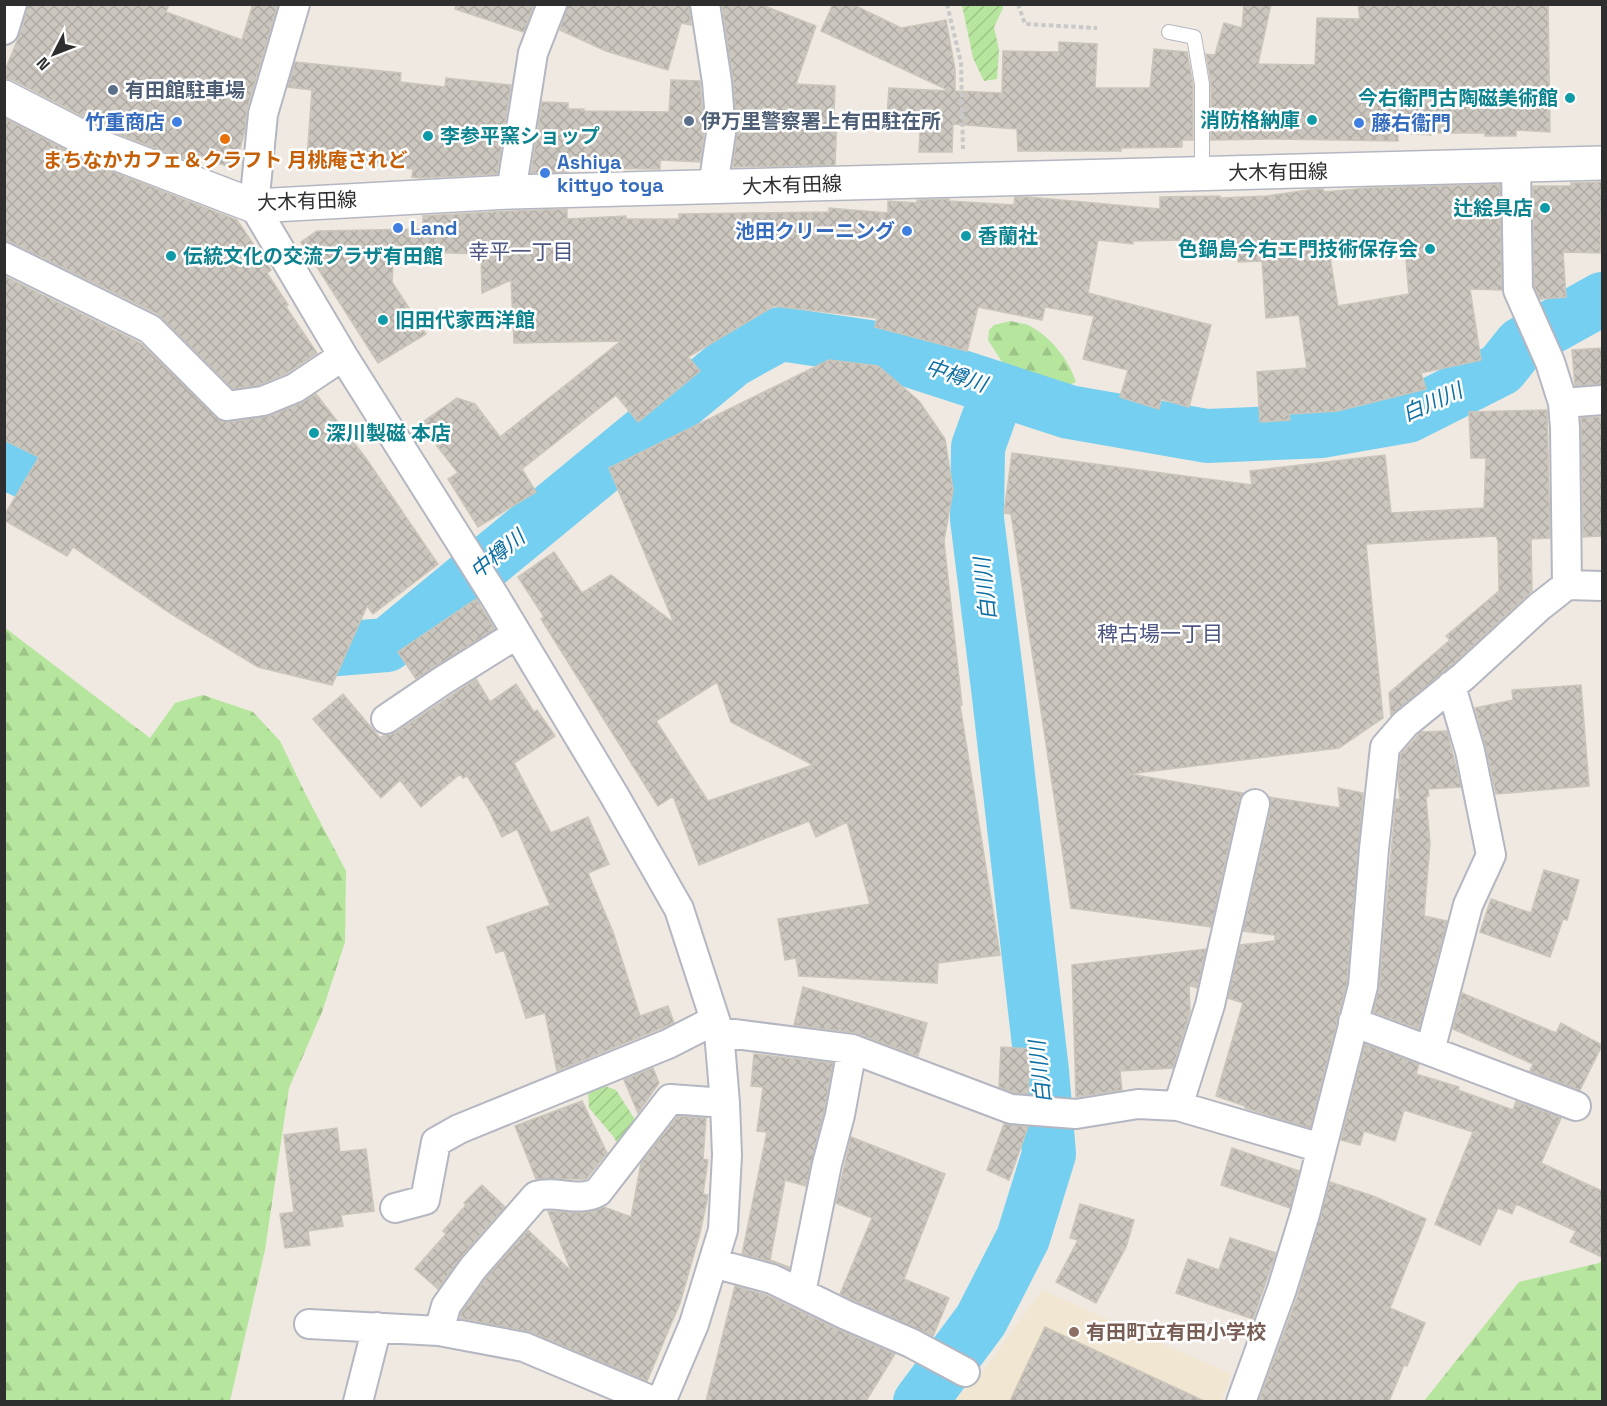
<svg xmlns="http://www.w3.org/2000/svg" width="1607" height="1406" font-family="'Space Grotesk','Noto Sans JP',sans-serif">
<style>
.education{fill:#f0e6d1}
.forest{fill:url(#forest-firs)}
.garden{fill:url(#garden-furrows)}
.lines{fill:none;stroke-linecap:round;stroke-linejoin:round}
.river{stroke:#75cff0;stroke-width:54}
.building{fill:url(#building-cross-hatch);stroke:#cbc5ba;stroke-width:1.5;fill-rule:evenodd}
.service-casing{stroke:#b4b7c1;stroke-width:16}
.minor-casing{stroke:#b4b7c1;stroke-width:32}
.secondary-casing{stroke:#b4b7c1;stroke-width:36}
.path{stroke:#c9c9c9;stroke-width:4;stroke-dasharray:4.5 3;stroke-linecap:butt}
.service{stroke:#fff;stroke-width:14}
.minor{stroke:#fff;stroke-width:28}
.secondary{stroke:#fff;stroke-width:33}
.service-dot{fill:#5c6f8a;stroke:#fff;stroke-width:2}
.culture-dot{fill:#0f9aa8;stroke:#fff;stroke-width:2}
.shop-dot{fill:#3f7fe0;stroke:#fff;stroke-width:2}
.food-dot{fill:#e8710a;stroke:#fff;stroke-width:2}
.education-dot{fill:#8d6e63;stroke:#fff;stroke-width:2}
.labels{text-anchor:middle;dominant-baseline:central;stroke-width:5;stroke-linejoin:round;paint-order:stroke}
.service-label{font-size:20px;font-weight:bold;fill:#4e5e75;stroke:#fff;text-anchor:start}
.culture-label{font-size:20px;font-weight:bold;fill:#0d838f;stroke:#fff;text-anchor:start}
.shop-label{font-size:20px;font-weight:bold;fill:#366cbe;stroke:#fff;text-anchor:start}
.food-label{font-size:20px;font-weight:bold;fill:#c56008;stroke:#fff}
.street-label{font-size:20px;fill:#2e2e2e;stroke:#fff}
.education-label{font-size:20px;font-weight:bold;fill:#785e54;stroke:#fff;text-anchor:start}
.neighbourhood-label{font-size:21px;fill:#4d5680;stroke:#fff}
.water-label{font-size:21px;font-style:italic;fill:#0d6fa3;stroke:#fff}
</style>
<defs>
<pattern id="forest-firs" width="22" height="20" patternUnits="userSpaceOnUse" patternTransform="scale(1.5)"><rect width="22" height="20" fill="#b6e59e"/><path d="M5 1l3.5 6h-7zM16 11l3.5 6h-7z" fill="#9dc588"/></pattern>
<pattern id="garden-furrows" width="10" height="10" patternUnits="userSpaceOnUse" patternTransform="scale(1.5)"><rect width="10" height="10" fill="#b6e59e"/><path d="M-1 1l2-2M0 10L10 0M9 11l2-2" fill="none" stroke="#9dc588"/></pattern>
<pattern id="building-cross-hatch" width="8" height="8" patternUnits="userSpaceOnUse" patternTransform="scale(1.5)"><rect width="8" height="8" fill="#cbc7bf"/><path d="M0 0l8 8M0 8l8-8" fill="none" stroke="#afaba4"/></pattern>
</defs>
<rect width="100%" height="100%" fill="#efe9e1"/>
<path class="education" d="M1042,1290L1231,1374L1221,1401L953,1402L981,1374Z"/>
<path class="forest" d="M1011,321C1017,323 1025,323 1030,326C1051,337 1069,360 1076,382L1065,387L1006,368L988,340L989,330L994,325Z
M4,627L150,738L175,703L203,695L253,712L280,741L306,795L346,871L345,942L322,1012L289,1088L265,1250L230,1401H5Z
M1602,1260V1401H1424L1519,1282L1599,1263Z"/>
<path class="garden" d="M962,5H1003V8L994,27L999,50L997,79L984,81L973,58Z
M602,1085L616,1090L643,1132L624,1155L613,1136L589,1108L588,1093Z"/>
<g class="lines">
<path class="river" d="M4,466H14L96,507
M276,643L325,650L387,645L733,360L780,334L869,347L1069,412L1207,436L1322,431L1408,416L1501,369L1521,344L1602,299
M920,1402L981,1320L1023,1238L1049,1154L1042,1071L998,688L977,519L978,447L999,389"/>
</g>
<path class="building" d="M28,4H169L166,12L242,40L253,4H278L247,109L245,130L235,168L188,155L194,163L113,132L13,80L4,78V73L22,29Z
M456,4H534L524,32L455,9Z
M568,4H689L691,25L681,23L668,70L606,51L560,30Z
M722,4H759L816,26L796,84L835,86L834,114L837,115L835,165L733,167L737,132L733,80Z
M833,4H852L901,28L946,20L955,69V91L1002,93L1003,51L1059,52V42L1097,44L1095,88H1150L1154,49L1187,52L1193,85V140H1182V147L1121,148V151H1018L1017,129L953,124L952,152H919L920,132L886,130L889,88L950,91L821,31Z
M1244,4H1271L1258,64L1315,65L1317,18L1360,19L1358,4H1548L1550,132L1516,130V136H1485V133H1431V135L1398,133V141L1275,139L1211,140V84L1206,54L1215,55L1224,23L1242,28Z
M295,62L401,73L400,82L445,87L446,78L511,85L497,174L420,178L412,177L413,169L307,158L312,90L288,87Z
M671,80L700,81L704,132L700,162L660,160V169L583,168L568,169V172L531,173L542,102L568,103V109H584V111L669,112Z
M4,118L98,166L237,220L271,270L267,273L288,305L286,307L317,353L287,373L259,385L233,389L158,314L11,242L4,241Z
M1602,182L1600,253L1563,252L1566,297L1540,299L1534,286L1533,186H1571V183Z
M1500,184L1502,290L1470,289L1481,360L1421,373L1426,389L1337,411L1289,414L1290,420L1260,422L1257,372L1307,368L1299,315L1266,318L1262,261L1238,262L1237,239L1133,241V244L1098,240L1088,293L1211,325L1189,407L1161,399L1159,409L1120,397L1128,370L1083,359L1094,316L1045,307L1042,320L978,307L967,351L875,327L877,318L774,306L688,357L700,371L638,422L616,395L522,469L536,492L478,527L448,479L458,473L420,424L457,398L475,404L500,437L621,341L514,343L511,280L482,293L481,254L394,251L392,282L426,334L378,363L301,242L317,231L423,229V216L512,211L567,209V219L626,216V219H679V214L829,212V208L888,213V201L917,203V200L949,199V201L1014,205L1015,197H1028L1160,209V197L1220,196V198L1267,196L1315,189H1323L1324,192L1367,188ZM1405,248L1409,294L1338,306L1330,257L1332,254Z
M4,276L140,343L221,421L229,422L269,416L301,403L316,394L365,457L438,564L373,614L367,606L332,685L258,667L170,613L73,547L67,556L4,520V516L39,457L4,440Z
M1602,348V384L1575,386L1572,350Z
M829,360L878,366L919,401L945,439L953,490L944,541L962,705H960L1000,955L938,963L937,983L799,976L796,958L785,960L778,919L870,904L847,822L816,837L809,821L699,865L673,796L658,806L541,619L544,617L518,577L554,552L582,593L611,575L674,623L609,468ZM717,682L731,722L813,765L708,801L656,721Z
M1547,410L1550,538L1531,539L1532,591L1453,664L1391,715L1389,693L1450,640L1446,636L1499,591L1498,541L1496,536L1366,544L1383,718L1339,748L1129,774L1243,793L1239,800L1211,927L1071,908L1011,514L1004,513L1012,453L1252,485L1250,471L1385,455L1391,513L1484,508L1486,458H1471L1469,412Z
M1602,417V536L1583,537L1581,418Z
M476,599L495,629L416,679L398,652Z
M476,679L490,702L516,684L534,712L537,710L555,736L514,763L551,833L588,817L609,864L588,873L613,932L640,1016L668,1006L674,1023L557,1071L545,1013L526,1018L504,950L496,953L487,927L550,905L517,829L502,837L488,808L467,776L463,778L460,774L421,807L400,780L381,798L313,719L343,694L380,738L385,735L395,733Z
M1581,685L1589,786L1496,794L1486,748L1475,708L1513,700L1512,690Z
M1447,731L1461,787L1428,789L1429,796L1426,797L1430,843L1424,916L1447,921L1419,1029L1373,1012L1379,988L1396,799L1400,800L1398,780L1401,754L1421,732Z
M1338,788L1363,793L1347,983L1310,1128L1245,1108V1106L1216,1096L1243,1003L1228,998L1240,945L1275,941V935L1243,931L1271,808L1269,797L1340,808Z
M1544,870L1579,880L1567,920L1563,919L1550,957L1480,932L1491,899L1531,913Z
M1206,949L1197,988L1189,985L1190,1012L1173,1068L1120,1071L1122,1090L1076,1097L1072,965Z
M803,987L927,1023L918,1056L856,1033L794,1025Z
M1462,993L1556,1033L1561,1023L1602,1045L1580,1090L1530,1071L1533,1064L1453,1029Z
M1365,1044L1419,1064L1416,1074L1459,1087L1458,1090L1513,1110L1516,1101L1561,1118L1541,1163L1602,1191V1257L1570,1242L1576,1231L1516,1204L1512,1214L1498,1208L1480,1245L1435,1224L1473,1132L1404,1110L1395,1141L1364,1131L1360,1145L1341,1140Z
M1001,1047L1031,1049L1028,1094L1015,1093L999,1087Z
M754,1054L833,1063L824,1111L806,1186L785,1180L770,1260L789,1267V1269L777,1263L742,1254L767,1132L757,1131L763,1087L751,1086Z
M653,1068L659,1083L638,1113L624,1080Z
M582,1101L607,1153L586,1179H536L515,1126Z
M678,1116L706,1118L703,1159L708,1160L703,1194L708,1195L700,1233L680,1303L647,1381L530,1332L460,1318L461,1313L486,1278L528,1230L571,1271L548,1211L584,1213L604,1207L631,1217L641,1163Z
M1004,1124L1028,1127L1009,1180L987,1170Z
M337,1128L340,1152L366,1149L374,1211L341,1215L343,1226L308,1231L310,1245L285,1248L280,1214L294,1212L284,1135Z
M851,1137L945,1174L904,1279L949,1298L933,1336L840,1294L872,1218L836,1203Z
M1232,1148L1299,1171L1290,1208L1221,1185Z
M1330,1182L1373,1196L1426,1219L1390,1308L1425,1323L1407,1366L1404,1365L1389,1401H1259L1298,1295Z
M482,1185L505,1207L461,1257L438,1289L415,1269L446,1234L443,1231L466,1205L464,1203Z
M1080,1204L1134,1220L1126,1247L1096,1303L1056,1282L1078,1240L1070,1238Z
M1230,1238L1276,1253L1253,1319L1176,1293L1188,1259L1219,1270Z
M735,1286L766,1295L839,1330L895,1354L866,1401H706Z
M1045,1327L1064,1336L1204,1401H1010Z"/>
<g class="lines">
<defs>
<path id="service" d="M1169,32L1194,37L1202,84V174"/>
<path id="minor" d="M295,4L263,114L254,206L343,356L495,597L614,795L679,909L719,1032L725,1103L727,1155L723,1230L694,1324L661,1402
M705,4L717,82L721,133L713,187
M4,30L12,4
M511,192L533,53L552,4
M4,257L150,329L227,406L263,401L295,388L343,356
M1563,403L1602,400
M1567,585L1602,586
M386,719L442,681L517,634
M1353,1022L1576,1106
M719,1032L852,1049L1011,1109L1076,1114L1138,1104L1178,1106L1321,1148
M1430,1051L1468,905L1491,855L1470,751L1451,686
M1178,1106L1210,1005L1255,804
M395,1208L425,1200L436,1142L459,1129L668,1044L715,1020
M713,1263L772,1279L846,1315L911,1343L965,1372
M801,1293L827,1164L840,1115L852,1049
M309,1324L439,1331L524,1347L655,1402
M439,1331L446,1306L473,1268L536,1196C557,1190 579,1203 598,1192L670,1099L725,1103
M358,1402L377,1327
M1241,1402L1282,1289L1305,1214L1363,986L1374,849L1385,747L1405,724L1464,676L1539,607L1567,585L1565,428L1563,403L1550,362L1518,290L1516,166"/>
<path id="secondary" d="M4,97L105,149L254,206L511,192L1602,163"/>
</defs>
<use href="#service" class="service-casing"/>
<use href="#minor" class="minor-casing"/>
<use href="#secondary" class="secondary-casing"/>
<path class="path" d="M947,4L961,63L963,149
M1018,4L1025,24L1097,28"/>
<use href="#service" class="service"/>
<use href="#minor" class="minor"/>
<use href="#secondary" class="secondary"/>
</g>
<g class="service-dot">
<circle cx="113" cy="90" r="6"/>
<circle cx="689" cy="121" r="6"/>
</g>
<g class="culture-dot">
<circle cx="1570" cy="98" r="6"/>
<circle cx="1312" cy="120" r="6"/>
<circle cx="428" cy="136" r="6"/>
<circle cx="1545" cy="208" r="6"/>
<circle cx="966" cy="236" r="6"/>
<circle cx="1430" cy="249" r="6"/>
<circle cx="171" cy="256" r="6"/>
<circle cx="383" cy="320" r="6"/>
<circle cx="314" cy="433" r="6"/>
</g>
<g class="shop-dot">
<circle cx="177" cy="122" r="6"/>
<circle cx="1359" cy="123" r="6"/>
<circle cx="545" cy="173" r="6"/>
<circle cx="398" cy="228" r="6"/>
<circle cx="907" cy="231" r="6"/>
</g>
<circle class="food-dot" cx="225" cy="139" r="6"/>
<circle class="education-dot" cx="1074" cy="1332" r="6"/>
<g class="labels">
<g class="service-label">
<text x="125" y="90">有田館駐車場</text>
<text x="701" y="121">伊万里警察署上有田駐在所</text>
</g>
<g class="culture-label">
<text x="1558" y="98" text-anchor="end">今右衛門古陶磁美術館</text>
<text x="1300" y="120" text-anchor="end">消防格納庫</text>
<text x="440" y="136">李参平窯ショップ</text>
<text x="1533" y="208" text-anchor="end">辻絵具店</text>
<text x="978" y="236">香蘭社</text>
<text x="1418" y="249" text-anchor="end">色鍋島今右エ門技術保存会</text>
<text x="183" y="256">伝統文化の交流プラザ有田館</text>
<text x="395" y="320">旧田代家西洋館</text>
<text x="326" y="433">深川製磁 本店</text>
</g>
<g class="shop-label">
<text x="165" y="122" text-anchor="end">竹重商店</text>
<text x="1371" y="123">藤右衞門</text>
<text x="557" y="162">Ashiya<tspan x="557" dy="23">kittyo toya</tspan></text>
<text x="410" y="228">Land</text>
<text x="895" y="231" text-anchor="end">池田クリーニング</text>
</g>
<g class="food-label">
<text x="225" y="160">まちなかカフェ＆クラフト 月桃庵されど</text>
</g>
<g class="street-label">
<text transform="translate(1278 172) rotate(-1)">大木有田線</text>
<text transform="translate(792 185) rotate(-2)">大木有田線</text>
<text transform="translate(307 201) rotate(-2)">大木有田線</text>
</g>
<g class="education-label">
<text x="1086" y="1332">有田町立有田小学校</text>
</g>
<g class="neighbourhood-label">
<text x="521" y="251">幸平一丁目</text>
<text x="1160" y="633">稗古場一丁目</text>
</g>
<g class="water-label">
<text transform="translate(956 375) rotate(18)">中樽川</text>
<text transform="translate(1432 402) rotate(-24)">白川川</text>
<text transform="translate(497 554) rotate(-39)">中樽川</text>
<text transform="translate(985 589) rotate(-96)">白川川</text>
<text transform="translate(1040 1072) rotate(-96)">白川川</text>
</g>
</g>
<rect width="1607" height="1406" fill="none" stroke="#2e2e2e" stroke-width="12"/>
<g transform="translate(54 54) rotate(228)" stroke="#ffffff" stroke-width="4.5" paint-order="stroke">
<path d="M0-4.5L10 22L0 15L-10 22Z" fill="#2e2e2e"/>
<text y="-9" font-size="16" font-weight="bold" text-anchor="middle" fill="#2e2e2e">N</text>
</g>
</svg>
